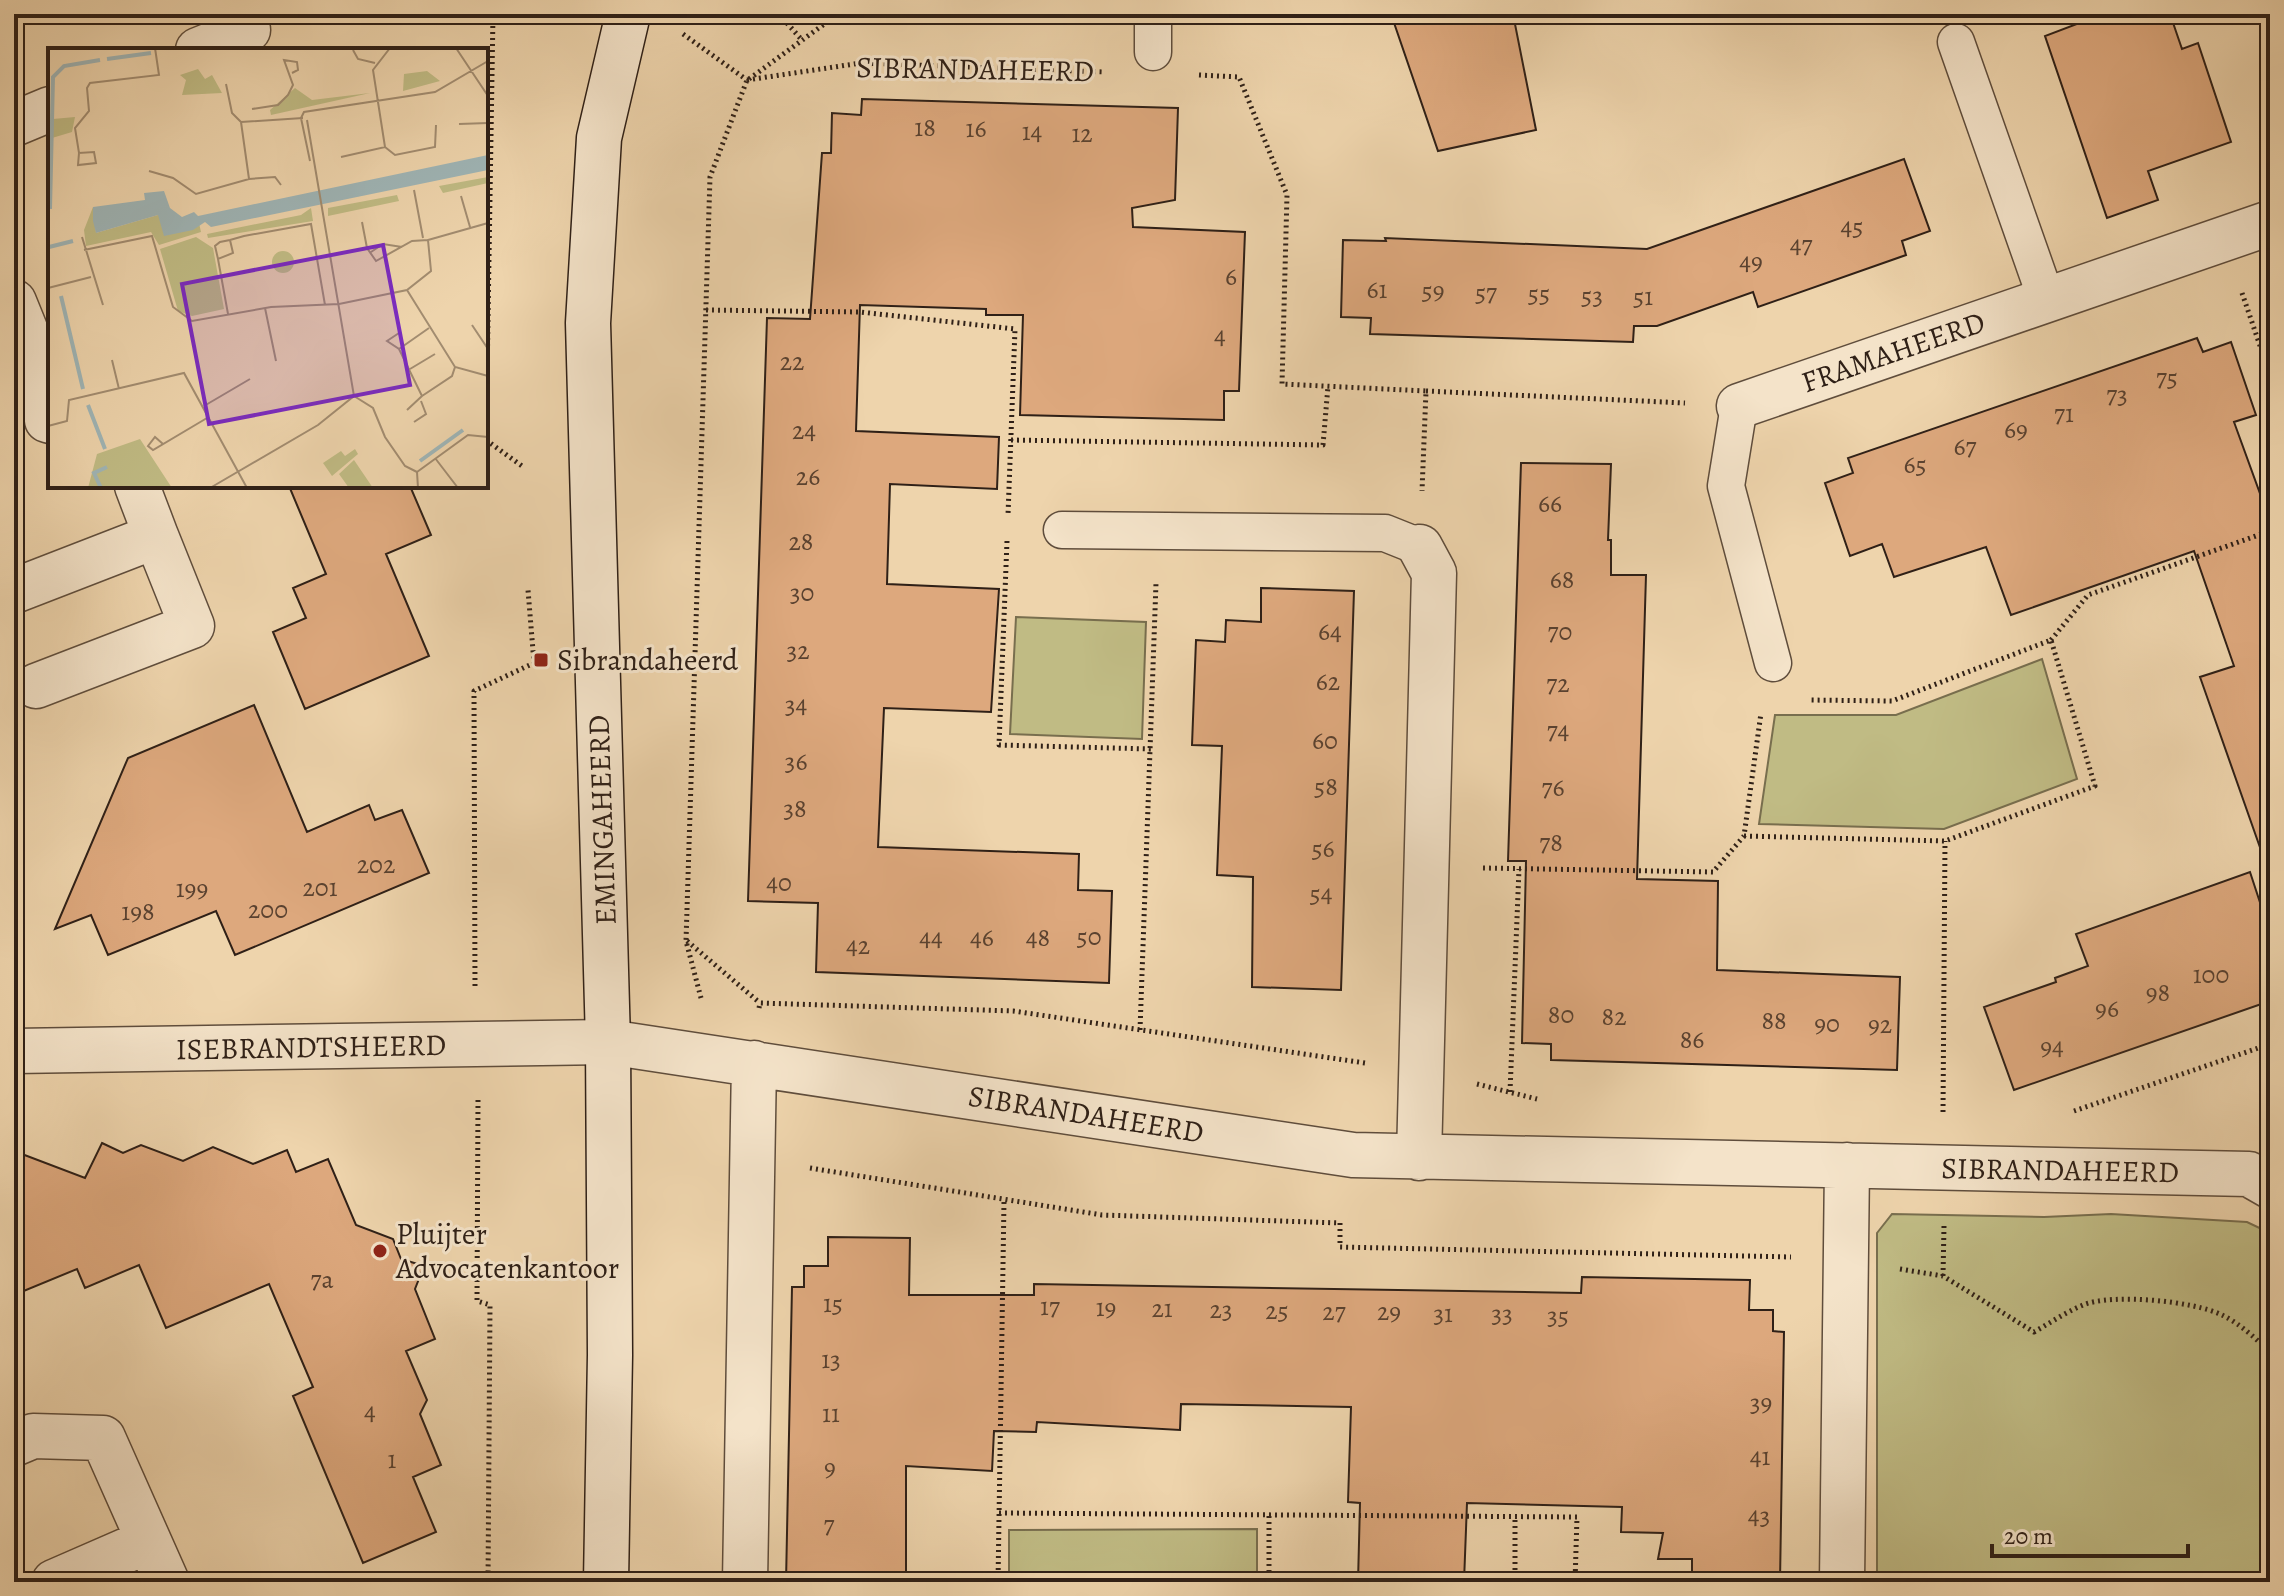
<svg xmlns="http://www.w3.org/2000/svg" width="2284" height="1596" font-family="Alegreya,serif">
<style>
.green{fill:#c0bb84;stroke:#786e4e;stroke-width:2}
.building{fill:#dda87d;stroke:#2f2017;stroke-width:2}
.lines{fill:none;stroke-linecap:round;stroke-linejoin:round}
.lane-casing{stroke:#5f4d3c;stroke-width:39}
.street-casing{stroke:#5f4d3c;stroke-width:47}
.secondary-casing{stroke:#2f2017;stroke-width:47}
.path{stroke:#2f2017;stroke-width:5;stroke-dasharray:2 4;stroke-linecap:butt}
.lane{stroke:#f4e3c9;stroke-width:36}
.street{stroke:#f4e3c9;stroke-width:44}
.secondary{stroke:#f4e3c9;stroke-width:44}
.poi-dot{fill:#8f2418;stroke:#f4e3c9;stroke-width:3}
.labels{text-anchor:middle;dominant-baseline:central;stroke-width:6;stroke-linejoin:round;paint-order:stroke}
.number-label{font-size:26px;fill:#5a4230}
.street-label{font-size:30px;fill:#2f2017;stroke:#f4e3c9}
.poi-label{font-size:30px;fill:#2f2017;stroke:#f4e3c9;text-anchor:start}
.inset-river{fill:none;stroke:#9fb5b6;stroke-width:4}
.inset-road{fill:none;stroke:#a28c70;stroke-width:2}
.view{fill:#7b2cbf;fill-opacity:0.15;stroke:#7b2cbf;stroke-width:4}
.inset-edge{fill:none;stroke:#2f2017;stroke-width:4}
</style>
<rect width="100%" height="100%" fill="#eed4ac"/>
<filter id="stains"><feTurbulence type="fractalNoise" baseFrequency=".0025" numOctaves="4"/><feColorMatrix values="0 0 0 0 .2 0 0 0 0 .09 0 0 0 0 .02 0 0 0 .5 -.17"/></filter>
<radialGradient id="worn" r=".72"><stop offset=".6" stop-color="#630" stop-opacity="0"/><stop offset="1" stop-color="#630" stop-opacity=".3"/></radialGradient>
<path class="green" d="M1016,617L1146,622L1142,739L1010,734Z
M2042,659L2077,779L1944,829L1759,824L1775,715H1896Z
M1892,1214L2044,1217L2111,1214L2247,1222L2270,1233V1582H1877V1233Z
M1257,1529V1582H1009V1530Z"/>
<path class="building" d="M1391,14H1513L1536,130L1438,151Z
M2103,14H2170L2182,49L2198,43L2231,142L2148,171L2158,200L2107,218L2045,36Z
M862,99L1178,108L1175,200L1132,208L1133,227L1245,232L1239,391H1224V420L1020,415L1023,315H986V309L860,305L856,431L999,437L997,489L890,484L887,584L999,589L991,712L884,708L878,847L1079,854L1078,890L1112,891L1109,983L816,972L818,903L748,901L767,318L810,319L822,153H831L832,113L861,115Z
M1904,159L1930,231L1902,241L1906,255L1758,307L1753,292L1657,326H1634L1633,342L1370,334L1371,318L1341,317L1343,240L1386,241L1385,238L1647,249Z
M2197,338L2203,352L2231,342L2256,415L2234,422L2270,521V855L2263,856L2200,677L2234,666L2194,551L2011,615L1986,547L1894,577L1882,544L1850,556L1825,483L1853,473L1848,458Z
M1521,463L1611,464L1608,540H1611V575H1646L1637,879L1718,881L1717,970L1900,977L1897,1070L1551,1060V1044L1522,1043L1526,861H1508Z
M289,486H410L431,535L386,554L429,656L305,709L273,632L306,618L293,588L326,574Z
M1261,588L1354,591L1341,990L1252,987L1253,877L1217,875L1222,746L1192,745L1196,640L1225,642L1226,620L1261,622Z
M254,705L307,832L369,805L375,820L402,810L429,873L235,955L216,911L108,955L91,915L55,929L128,758Z
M2250,872L2270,933V1001L2014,1090L1984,1007L2056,982L2055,978L2088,966L2076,934Z
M102,1143L123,1153L141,1145L183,1161L213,1147L253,1164L287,1150L296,1172L328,1159L356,1225L393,1239L401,1259L424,1266L415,1289L435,1339L406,1351L427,1400L420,1414L441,1465L413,1477L436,1532L363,1563L293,1396L313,1387L269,1284L166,1328L139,1265L85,1288L77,1269L14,1295V1151L85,1178Z
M828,1237L910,1238L909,1295H1034V1284L1581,1293L1582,1277L1750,1280L1749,1310H1773V1331L1784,1332L1780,1582H1692V1559H1658L1663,1533L1621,1532L1622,1507L1467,1503L1464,1582H1358L1360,1503L1348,1502L1351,1407L1181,1404L1180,1430L1037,1422L1036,1432L994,1431L992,1471L906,1466V1582H786L792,1287H804V1266H828Z"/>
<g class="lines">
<defs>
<path id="lane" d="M1956,42L2046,298
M1153,52V14
M1739,406L1726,486L1773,663
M1062,530L1385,533L1420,547"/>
<path id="street" d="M198,50L248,30
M14,124L50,109
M14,302L42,371L47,420L50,421
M1739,406L2270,223
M14,591L156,536L137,486
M36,686L192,626L156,536
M14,1051L608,1042L1353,1155L2249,1174L2270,1186
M1419,1158L1434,573L1420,547
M14,1444L33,1436L103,1438L167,1582
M54,1582L148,1541
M745,1582L754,1063
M1842,1582L1847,1165"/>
<path id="secondary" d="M606,1582L610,1355L608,1042L588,323L599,138L628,14"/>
</defs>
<use href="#lane" class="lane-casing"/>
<use href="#street" class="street-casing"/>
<use href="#secondary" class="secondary-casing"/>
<path class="path" d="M493,14L486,440L522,466
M779,14L801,39
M683,34L747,80
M1199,75L1239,77L1287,195L1282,384L1426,391L1422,491
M749,79L838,14
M747,80L861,63L1105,72
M2242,293L2270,375
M706,310L860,312L1015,329L1008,515
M1426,391L1685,403
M1011,440L1323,445L1328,386
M1007,541L999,745L1151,749
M2051,640L2088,595L2270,531
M1744,836L1945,841L2095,786L2051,640L1892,701L1809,700
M1483,868L1713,872L1744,836L1761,713
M687,941L760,1003
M475,986L474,691L534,663L528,590
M701,998L686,941L710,177L747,80
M759,1008L760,1003L1013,1011L1365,1063
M1140,1030L1156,583
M1477,1084L1537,1099
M1510,1092L1519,869
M478,1100L477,1301L490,1305L488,1582
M2074,1111L2270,1044
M1943,1112L1945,841
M810,1168L1102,1215L1340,1223V1247L1791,1257
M1900,1269L1943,1276L2034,1332C2050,1323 2066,1312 2083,1305C2112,1293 2194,1301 2222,1315C2239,1323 2257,1339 2270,1353
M1943,1276L1944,1226
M999,1513L1577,1517L1575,1582
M1269,1516V1582
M998,1582L1004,1201
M1515,1582V1517"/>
<use href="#lane" class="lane"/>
<use href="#street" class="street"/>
<use href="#secondary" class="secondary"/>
</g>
<g class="poi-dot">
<rect x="533" y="652" width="16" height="16" rx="4"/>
<circle cx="380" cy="1251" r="8"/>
</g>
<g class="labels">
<g class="number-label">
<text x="925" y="127">18</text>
<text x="976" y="128">16</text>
<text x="1032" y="131">14</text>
<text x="1082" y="133">12</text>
<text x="1852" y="226">45</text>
<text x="1801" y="244">47</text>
<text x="1751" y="261">49</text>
<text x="1231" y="276">6</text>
<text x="1377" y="289">61</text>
<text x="1433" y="290">59</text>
<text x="1486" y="292">57</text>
<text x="1539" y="293">55</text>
<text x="1592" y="295">53</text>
<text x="1643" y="296">51</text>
<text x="1220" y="335">4</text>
<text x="792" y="361">22</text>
<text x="2167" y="377">75</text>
<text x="2117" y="394">73</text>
<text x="2064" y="413">71</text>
<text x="2016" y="429">69</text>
<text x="804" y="430">24</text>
<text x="1965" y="446">67</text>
<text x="1915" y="464">65</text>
<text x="808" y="476">26</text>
<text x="1550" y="503">66</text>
<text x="801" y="541">28</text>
<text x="1562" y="579">68</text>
<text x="802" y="592">30</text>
<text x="1330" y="631">64</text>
<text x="1560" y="631">70</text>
<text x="798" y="650">32</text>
<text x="1328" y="681">62</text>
<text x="1558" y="683">72</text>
<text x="796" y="704">34</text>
<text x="1558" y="730">74</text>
<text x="1325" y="740">60</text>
<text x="796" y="761">36</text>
<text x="1326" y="786">58</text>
<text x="1553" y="787">76</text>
<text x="795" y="808">38</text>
<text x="1551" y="842">78</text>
<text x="1323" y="848">56</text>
<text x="376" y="864">202</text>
<text x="779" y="882">40</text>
<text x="320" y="887">201</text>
<text x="192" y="888">199</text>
<text x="1321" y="893">54</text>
<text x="268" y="909">200</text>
<text x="138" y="911">198</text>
<text x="1089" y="936">50</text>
<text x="931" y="937">44</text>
<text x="982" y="937">46</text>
<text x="1038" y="937">48</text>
<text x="858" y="945">42</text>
<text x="2211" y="974">100</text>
<text x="2158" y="992">98</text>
<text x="2107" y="1008">96</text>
<text x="1561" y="1014">80</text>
<text x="1614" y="1016">82</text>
<text x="1774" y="1020">88</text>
<text x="1827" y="1023">90</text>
<text x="1880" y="1024">92</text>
<text x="1692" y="1039">86</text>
<text x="2052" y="1046">94</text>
<text x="322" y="1279">7a</text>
<text x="833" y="1303">15</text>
<text x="1050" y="1306">17</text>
<text x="1106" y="1307">19</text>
<text x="1162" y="1308">21</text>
<text x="1221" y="1309">23</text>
<text x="1277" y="1310">25</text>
<text x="1334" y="1311">27</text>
<text x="1389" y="1311">29</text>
<text x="1443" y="1313">31</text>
<text x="1502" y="1313">33</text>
<text x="1558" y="1315">35</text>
<text x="831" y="1359">13</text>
<text x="1761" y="1402">39</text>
<text x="370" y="1411">4</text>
<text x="831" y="1413">11</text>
<text x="1760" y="1456">41</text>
<text x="392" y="1459">1</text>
<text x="830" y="1467">9</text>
<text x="1759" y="1515">43</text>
<text x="829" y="1524">7</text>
</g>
<g class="street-label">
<text transform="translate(975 69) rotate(1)">SIBRANDAHEERD</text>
<text transform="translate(1893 352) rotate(-19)">FRAMAHEERD</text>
<text transform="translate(602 820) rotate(-92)">EMINGAHEERD</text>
<text transform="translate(311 1047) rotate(-1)">ISEBRANDTSHEERD</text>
<text transform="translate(1086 1114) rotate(9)">SIBRANDAHEERD</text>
<text transform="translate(2060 1170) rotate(1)">SIBRANDAHEERD</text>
</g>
<g class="poi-label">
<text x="557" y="660">Sibrandaheerd</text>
<text x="396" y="1234">Pluijter<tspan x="396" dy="34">Advocatenkantoor</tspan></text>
</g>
</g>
<g transform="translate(48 48)">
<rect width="440" height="440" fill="#eed4ac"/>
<path d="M150,21L157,31L164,27L174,45L134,47L138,32L132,27ZM379,23L392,33L355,43L356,26ZM247,40L264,52L322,45L223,67L222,62ZM27,69L24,84L4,90L5,71ZM440,129V135L395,145L391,138ZM349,147L351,153L280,168V160ZM45,159L48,185L110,167L151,175L153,184L111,197L103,184L38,198L36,182ZM263,160L265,173L160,190L159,186L253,167ZM148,189L165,200L176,261L144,268L130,263L112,201ZM224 214a11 11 0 1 1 22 0a11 11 0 1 1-22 0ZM92,391L124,440H40L49,406ZM307,401L310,406L284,428L275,415L293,403L297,408ZM306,412L325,440H301L291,426Z" fill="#c0bb84"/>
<path d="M440,107V122L163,179L157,174L145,182L116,188L110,167L48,185L45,173V159L97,152L96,145L116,143L122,160L134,169L146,164L150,168Z" fill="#9fb5b6"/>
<path class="inset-river" d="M59,11L103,5M2,161L5,29L16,18L52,12M1,199L25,193M13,248L35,341M40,357L57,401M372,413L415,382M53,440L46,425L59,419"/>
<path class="inset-road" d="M408,0L440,48M305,2L310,11L327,15M178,36L184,65L193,74M204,61L230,57L240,47L245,37L236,12L249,14L250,22L244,25M253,70L256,64L387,44L440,13M253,70L262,113M193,74L255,70M193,74L201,131M411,76L440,75M337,99L325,22L342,0M31,105L30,117L48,115L46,104L31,105L27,80L41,63L39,40L42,35L111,27L107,0M293,109L337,99L347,107L387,99L388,77M101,123L125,130L148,146L201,131L227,129L233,137M366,142L375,190M413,148L422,179M314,174L319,200L328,213L364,193L380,192M34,189L55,257M182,192L185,205L170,211L167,198L172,194L182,192L196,188L263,176L277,257M36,202L104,188L125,259L144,273L223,259L291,256L359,242L383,223L380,192L440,175M323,204L335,196L354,199M170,211L180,266M0,240L43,229M359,242L407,319L440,328M217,260L228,313M424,277L440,301M351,285L339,293L351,301L374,348L359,362M351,301L381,280M64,312L71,341M362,321L387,306M306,348L325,360L337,389L357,418L369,424L370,440M374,348L404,328L407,319M156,358L202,331M366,374L378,366L373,353M0,378L19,373L21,352L136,325L199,440M115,396L107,389L100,398L105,402L159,370M387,410L410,440M369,424L420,387L440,389M162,440L270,377L306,348L259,72"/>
<path class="view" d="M335,197L362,337L161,376L134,236Z"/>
<rect width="440" height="440" class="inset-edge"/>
</g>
<rect width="2284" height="1596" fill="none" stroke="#eed4ac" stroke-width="48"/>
<rect x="16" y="16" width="2252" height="1564" fill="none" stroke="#2f2017" stroke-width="4"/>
<rect x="24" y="24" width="2236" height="1548" fill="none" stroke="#2f2017" stroke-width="2"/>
<path d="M1992 1544v12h196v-12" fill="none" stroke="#2f2017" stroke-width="4"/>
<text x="2004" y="1544" font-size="24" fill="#2f2017" stroke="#f4e3c9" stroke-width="6" paint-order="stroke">20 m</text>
<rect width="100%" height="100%" filter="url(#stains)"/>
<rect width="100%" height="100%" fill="url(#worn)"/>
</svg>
